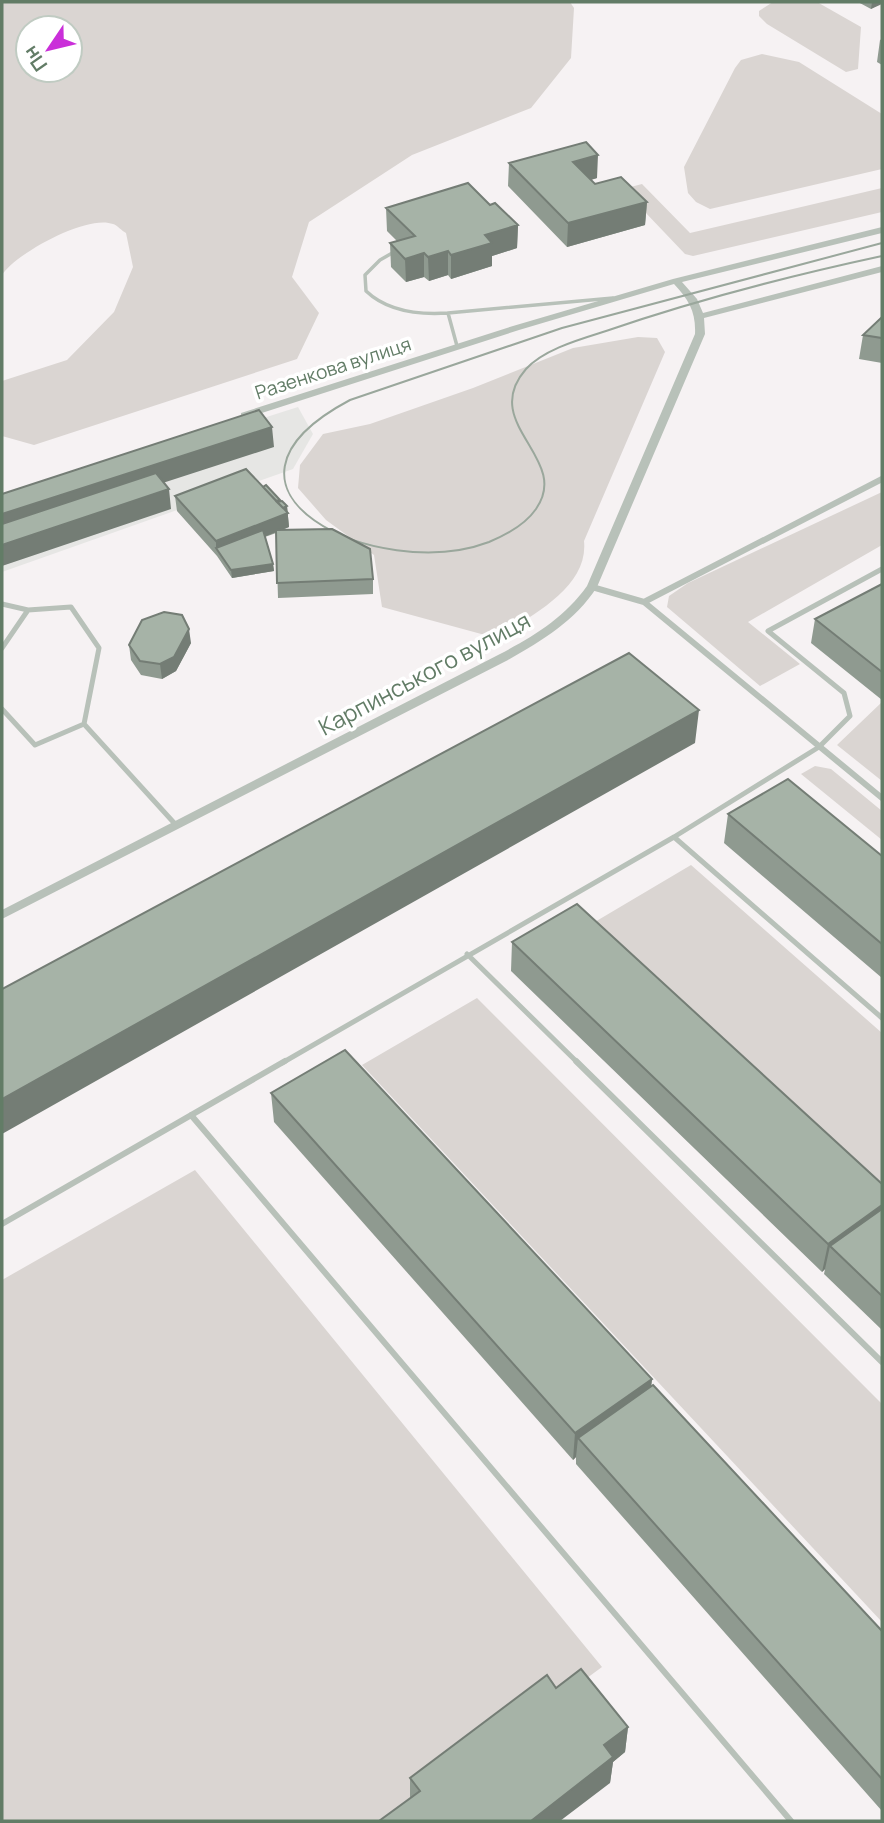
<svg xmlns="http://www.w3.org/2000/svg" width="884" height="1823" font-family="Manrope,sans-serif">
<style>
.built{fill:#e6e6e4}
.green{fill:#dad5d2;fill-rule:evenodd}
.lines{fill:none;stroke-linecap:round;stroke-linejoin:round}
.service-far2{stroke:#b8c1b9;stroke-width:3.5}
.service-far1{stroke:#b8c1b9;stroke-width:5}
.service{stroke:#b8c1b9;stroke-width:6}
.minor{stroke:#b8c1b9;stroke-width:6}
.tertiary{fill:#b8c1b9;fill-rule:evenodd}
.tram{stroke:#9aa79c;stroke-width:2}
.wall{fill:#8f9a90}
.shaded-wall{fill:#747d75}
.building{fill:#a6b3a7;stroke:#747d75;stroke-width:2}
.labels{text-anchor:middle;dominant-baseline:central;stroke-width:7;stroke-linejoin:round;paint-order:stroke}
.far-street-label{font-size:19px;fill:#627c66;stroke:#fff}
.street-label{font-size:23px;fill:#627c66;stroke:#fff}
</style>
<rect width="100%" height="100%" fill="#f6f2f3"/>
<path class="built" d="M298,407L313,434L293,469L2,572V502Z"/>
<path class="green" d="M2,2H570L574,8L571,58L531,108L412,155L309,222L292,277L319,313L297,359L34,445L2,436V381L67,360L114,312L133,267L126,233C122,231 117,225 113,224C87,214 15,254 2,275ZM70,28V70H28V28Z
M773,2H817L861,27L858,69L846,72L767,24L759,16V11Z
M762,54L799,62L882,114V169L710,209L696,202L688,193L684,167L735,68L741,60Z
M642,184L690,233L882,188V212L693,256L685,254L623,189Z
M638,337L657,338L665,352L584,541C589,588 529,617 496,638L382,607L374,555L326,520L298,488L300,465L323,434L370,424L473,388L573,348Z
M882,492V545L748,622L800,664L760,686L667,607L669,596L688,583Z
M882,702V781L837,745Z
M815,766L831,769L882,811V840L801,774Z
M691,865L882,1033V1201L588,926Z
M477,998L882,1404V1622L362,1065Z
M195,1170L602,1667L392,1821H2V1280Z"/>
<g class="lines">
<path class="service-far2" d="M394,252L380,260L365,275L366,291C388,312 419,315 448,313
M457,346L448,313L613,298"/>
<path class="service-far1" d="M2,604L28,610
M2,648L28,610L71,607L99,648L84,724
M2,709L35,745L84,724
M84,724L176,825
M674,837L882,1018
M467,954L578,1063
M282,1063L674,837L819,747L850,716L844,693L768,631L882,569"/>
<path class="service" d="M576,1061L882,1362
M191,1115L791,1821
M2,1224L285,1061"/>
<path class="minor" d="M592,587L644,602L882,798
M644,602L882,479"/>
<path class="tertiary" d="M882,227V233L682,282L697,299L703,313L882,266V272L704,318L705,334L597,587C575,621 543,640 508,660L2,919V910L500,654C534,636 564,618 587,586L695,334C696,312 689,300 674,284L519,330L249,417H241V413L513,326L673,279Z"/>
<path class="tram" d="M882,243L562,328L350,400C181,490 378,584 489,542C506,535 525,525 536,509C572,458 478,424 526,369C544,349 581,339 606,331C696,300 789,276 882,256"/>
</g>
<path class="wall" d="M858,2H882L871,9Z
M882,39V65L877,62L880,40Z
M509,163L597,178L591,180L595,184L647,202L645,225L567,247L508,186Z
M490,205L518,225L517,248L492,256V266L451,279L448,275L429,281L424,277L406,282L391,267L390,243L397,241L387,231L386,208Z
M882,317V363L859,359L863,335Z
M263,487L287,506L289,527L282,530L373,579V594L278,598L276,533L265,537L273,564L274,571L232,578L217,556L177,511L175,496Z
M882,584V700L811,643L815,619Z
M191,643L176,671L162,679L141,675L131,660L129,645Z
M728,814L882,856V978L724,843Z
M512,942L882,1184V1330L824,1274L825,1269L822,1272L511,971Z
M271,1093L652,1379L651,1386L882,1631V1811L576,1464V1457L573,1460L274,1122Z
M556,1688L628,1727L625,1752L613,1762L610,1783L410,1798V1778Z"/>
<path class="shaded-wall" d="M872,2H882V4L871,9Z
M598,155L597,178L572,185L573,162Z
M647,202L645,225L567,247L568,223Z
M518,225L517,248L492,256V266L451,279V255L485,235Z
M448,251V275L429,281L428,257Z
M424,253V277L406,282L405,259Z
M272,427L274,447L2,535V514Z
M169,489L171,509L2,566V545Z
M287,506L289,527L220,554L216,548V541Z
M273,564L274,571L232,578L231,570Z
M189,629L191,643L176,671L162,679L160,664Z
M699,710L695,743L2,1134V1099Z
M882,1205V1229L830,1246L825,1269L822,1272L828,1244Z
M652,1379L649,1406L578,1438L576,1457L573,1460L575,1433Z
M628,1727L625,1752L613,1762L610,1783L560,1821H531L604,1745Z"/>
<path class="building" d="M586,142L598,155L573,162L595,184L621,177L647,202L568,223L509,163Z
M468,183L490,205L495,203L518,225L485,235L492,243L451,255L448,251L428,257L424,253L405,259L390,243L415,236L386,208Z
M882,317V338L863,335Z
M259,410L272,427L2,514V494Z
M246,469L288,513L216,541L175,496Z
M156,473L169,489L2,545V524Z
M266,485L280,500L276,501L263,487Z
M282,501L287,506L283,508L277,502Z
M332,529L370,549L373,579L277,583L276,530Z
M263,530L273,564L231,570L216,548Z
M882,584V672L815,619Z
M164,612L182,615L189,629L174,657L160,664L140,661L129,645L142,620Z
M629,653L699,710L2,1099V989Z
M788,779L882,856V944L728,814Z
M577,904L882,1184V1205L828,1244L512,942Z
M345,1050L652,1379L575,1433L271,1093Z
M882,1209V1296L830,1246Z
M653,1385L882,1631V1779L578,1438Z
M581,1669L628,1727L604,1745L613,1757L531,1821H379L420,1791L410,1778L547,1675L556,1688Z"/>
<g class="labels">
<g class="far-street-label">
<text transform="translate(333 368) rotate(-18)">Разенкова вулиця</text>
</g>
<g class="street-label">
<text transform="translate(424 673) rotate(-28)">Карпинського вулиця</text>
</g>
</g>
<rect width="884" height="1823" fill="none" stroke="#627c66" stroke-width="7"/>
<g transform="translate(49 49) rotate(235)"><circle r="33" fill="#ffffff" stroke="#c0cbc2" stroke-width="2"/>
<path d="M0-5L12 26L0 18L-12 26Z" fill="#ca2fd9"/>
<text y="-10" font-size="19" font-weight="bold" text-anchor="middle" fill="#627c66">Пн</text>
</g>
</svg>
